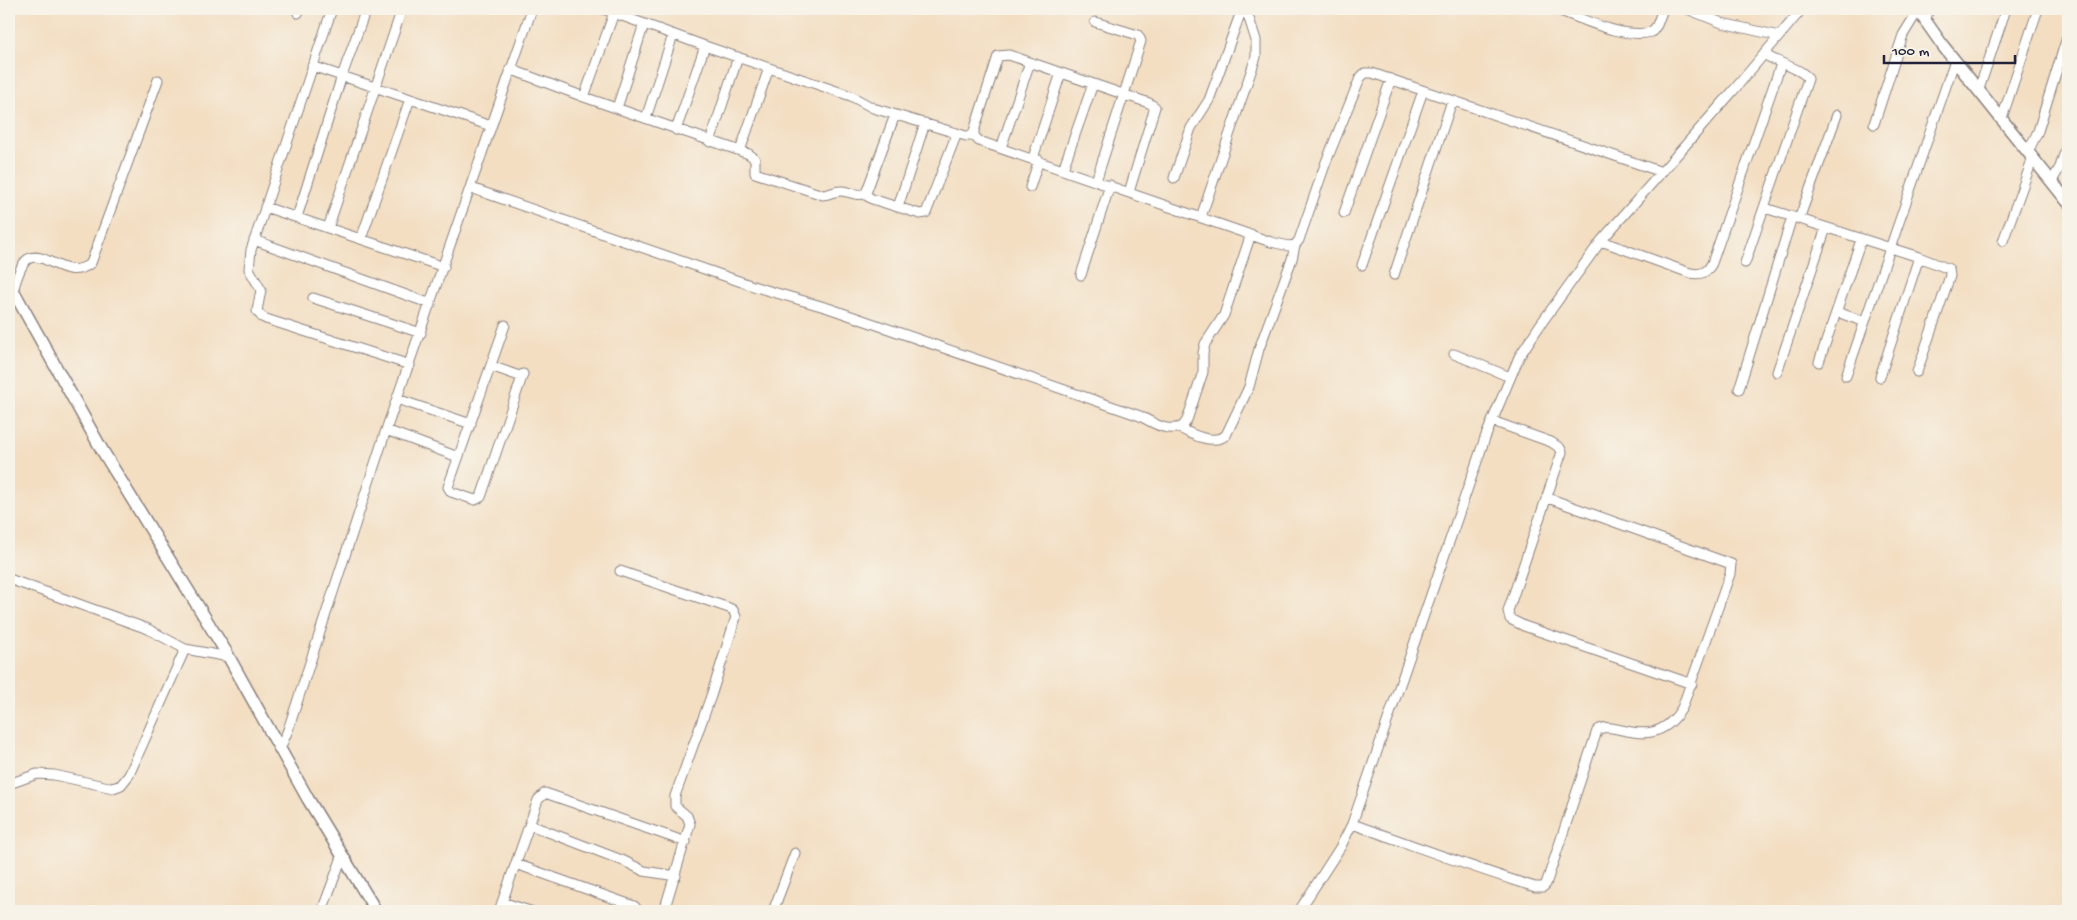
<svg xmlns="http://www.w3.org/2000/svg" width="2077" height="920" font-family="'Gochi Hand',sans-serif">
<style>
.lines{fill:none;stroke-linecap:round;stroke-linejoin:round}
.minor-casing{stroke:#8a807e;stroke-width:11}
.tertiary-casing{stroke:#8a807e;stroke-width:14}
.minor{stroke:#fff;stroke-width:9}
.tertiary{stroke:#fff;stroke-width:11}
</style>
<rect width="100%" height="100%" fill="#f7f3e8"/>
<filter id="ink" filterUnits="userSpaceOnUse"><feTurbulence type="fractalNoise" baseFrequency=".02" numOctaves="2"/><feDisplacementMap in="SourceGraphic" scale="10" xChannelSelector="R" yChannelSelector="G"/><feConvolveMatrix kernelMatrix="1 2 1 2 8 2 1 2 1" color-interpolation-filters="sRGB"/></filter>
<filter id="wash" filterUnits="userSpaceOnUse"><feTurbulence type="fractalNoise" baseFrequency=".0096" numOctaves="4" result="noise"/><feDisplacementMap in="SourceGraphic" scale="20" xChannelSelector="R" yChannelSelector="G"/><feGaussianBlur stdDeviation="1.12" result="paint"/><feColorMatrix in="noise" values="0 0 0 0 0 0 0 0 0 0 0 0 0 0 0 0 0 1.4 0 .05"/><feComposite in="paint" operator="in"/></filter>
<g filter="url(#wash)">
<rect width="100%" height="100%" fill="#f3dec2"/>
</g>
<g filter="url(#ink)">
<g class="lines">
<defs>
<path id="minor" d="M332,9L251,250L249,269L261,290L257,311L262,317L266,319L410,365
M603,9L705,46L851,96L873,108L966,136H974
M1555,9C1584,19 1621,39 1652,32L1657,25L1663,9
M1687,9L1722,23L1779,36
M298,13L300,9
M1925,21L1929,9
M1095,22L1138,35L1141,41L1096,181
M312,66L491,126
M510,69L584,97L749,154L755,159V173L823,195C830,195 835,190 842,191C850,192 859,197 866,193L895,115
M1979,89L2006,9
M584,97L614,13
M617,108L644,24
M646,118L673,35
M2002,118L2038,9
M1874,124L1903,35L1919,9
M676,130L705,46
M710,142L738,57
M1001,148L1030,62
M740,151L769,68
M2028,152L2038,131L2068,34
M1033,158L1061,73
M1063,169L1093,84
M1174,178L1191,128L1209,100L1242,9
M2052,181L2060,167L2068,142
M1030,187L1039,160
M471,188L756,287L828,308L1140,416C1153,423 1168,433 1183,426L1187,420L1203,372V353L1205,344L1224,315L1251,234
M1129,192L1155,107L1149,103L1009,55L998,56L974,131V136L979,141L1271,242L1289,246L1295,245L1299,240L1326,162L1360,78L1365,73H1372L1662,172
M864,194L872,199L920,214L926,213L957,133
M265,207L444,267
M898,207L925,123
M1765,208L1919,257L1949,269L1950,276L1917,372
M1344,213L1391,79
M297,217L342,76L366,9
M1201,217L1256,57V40L1246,9
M1799,219L1837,115
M328,228L402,9
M361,239L410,99
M254,240L431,304
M1601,241L1690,273C1701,275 1707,273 1712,263L1781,64
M2003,241L2033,158
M1745,263L1808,79C1804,69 1774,62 1764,54
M1362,265L1423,91
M1081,275L1110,185
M1394,275L1452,101
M13,290C16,282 20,264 28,259C45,249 66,283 91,263L158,80
M313,298L421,333
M1837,312L1865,322
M505,325L448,487L451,492L475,500L481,497L523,374
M1454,354L1510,377
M1819,362L1861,240
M491,366L522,377
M1777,372L1826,228
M1846,376L1955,60
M1880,377L1919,257
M1739,389L1792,217
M397,399L471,424
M1492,421L1551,442L1560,448L1562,452L1508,611L1510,619L1524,626L1692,684
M1180,428C1192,435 1214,445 1226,435L1249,387L1259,349L1292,259L1295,245
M386,430L458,457
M620,571L729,608L733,610L736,617L711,696L675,796V806L687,816L690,824L664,911
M9,579L148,629L185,649
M280,749L288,730L386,430L532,9
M9,784L37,774L54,775L113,788L121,785L129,775L185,649L229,657
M1352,824C1413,845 1473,868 1535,887H1543L1546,884L1597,731C1611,716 1652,757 1682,708L1730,574L1731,564L1548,498
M530,825L624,861L644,871L676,876
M516,864L634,906L639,911
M502,902L530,911
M322,911L342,857
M499,911L538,800L545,793L686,842
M773,911L795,853
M1299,911L1341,846L1352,824L1485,438L1519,357L1540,325L1601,241L1733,91L1802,9"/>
<path id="tertiary" d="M1919,9L1922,16L1943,46L2068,202
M9,283L102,450L226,652L308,799L376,911"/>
</defs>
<use href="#minor" class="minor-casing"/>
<use href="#tertiary" class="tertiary-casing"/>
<use href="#minor" class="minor"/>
<use href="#tertiary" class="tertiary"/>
</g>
</g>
<rect width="2077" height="920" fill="none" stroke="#f7f3e8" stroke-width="30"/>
<path d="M1884 55v8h131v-8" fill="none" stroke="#22223b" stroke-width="2.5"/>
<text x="1892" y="55" font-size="15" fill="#22223b" stroke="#f7f3e8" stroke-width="4" paint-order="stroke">100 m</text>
</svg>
